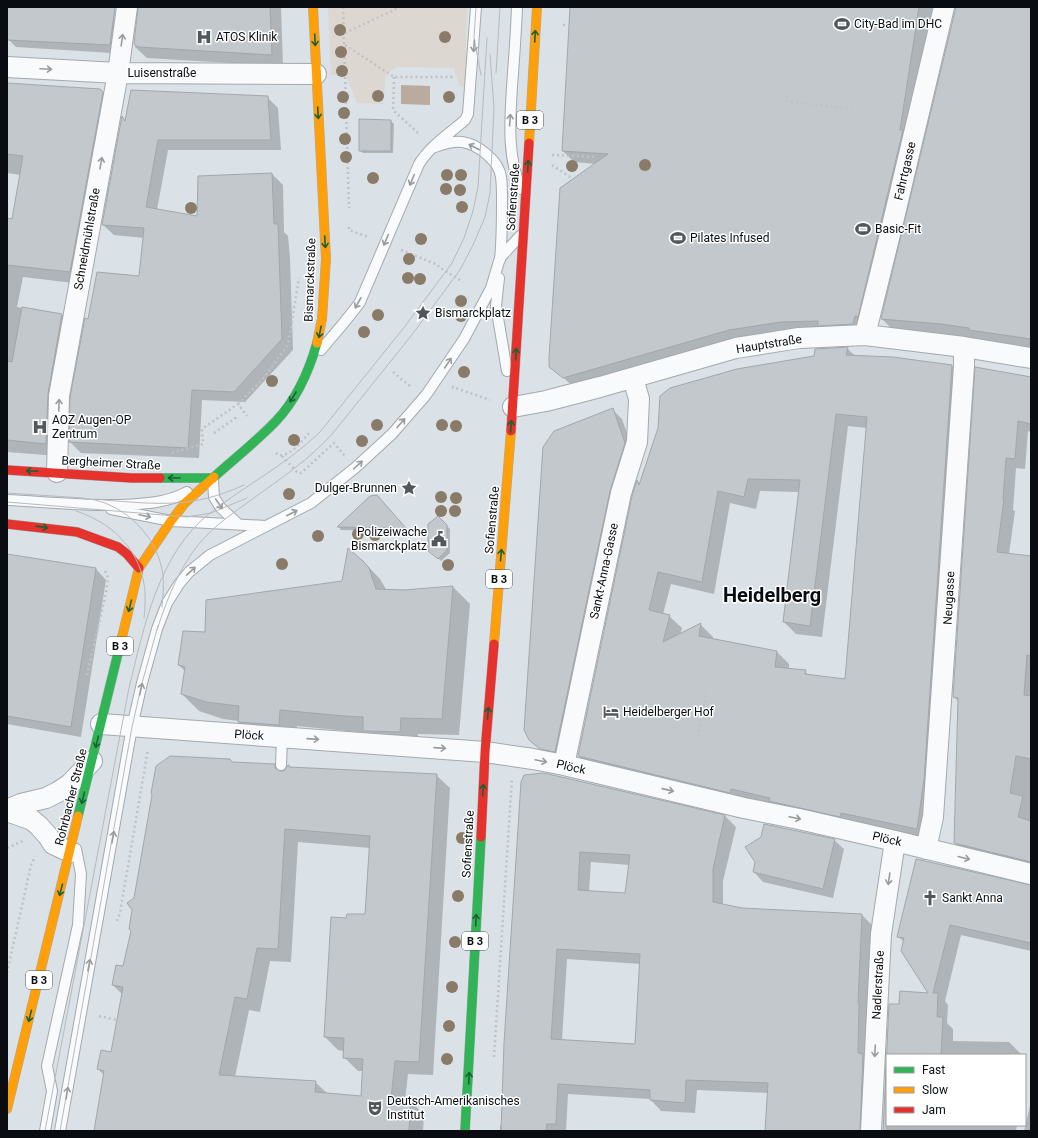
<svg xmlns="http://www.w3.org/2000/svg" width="1038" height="1138" font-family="Roboto,sans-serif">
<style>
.green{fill:#ddd7d1}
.water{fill:#baab9f}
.shadow{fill:#0003;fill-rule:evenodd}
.building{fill:#c2c8cc;stroke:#a2a7ac;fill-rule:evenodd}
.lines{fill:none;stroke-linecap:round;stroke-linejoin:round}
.lane-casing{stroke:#a4a9ae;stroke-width:12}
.street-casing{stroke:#a4a9ae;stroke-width:22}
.fast-casing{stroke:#a4a9ae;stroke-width:10}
.slow-casing{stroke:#a4a9ae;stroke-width:10}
.jam-casing{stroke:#a4a9ae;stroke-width:10}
.path{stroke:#c0c2c5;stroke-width:2.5;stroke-dasharray:2 3;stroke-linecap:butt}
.lane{stroke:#f9fafb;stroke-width:10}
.street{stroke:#f9fafb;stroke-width:20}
.fast{stroke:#30b455;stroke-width:9}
.slow{stroke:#ff9f0a;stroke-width:9}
.jam{stroke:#e5322d;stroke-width:9}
.tram{stroke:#b9babc;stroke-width:1}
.tree{fill:#8a7a68}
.oneway{stroke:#1c6033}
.oneway2{stroke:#999b9d}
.labels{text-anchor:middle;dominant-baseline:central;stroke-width:3;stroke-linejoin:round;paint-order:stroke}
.shield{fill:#fff;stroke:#535658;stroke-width:1}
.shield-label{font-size:11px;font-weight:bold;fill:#090d11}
.poi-label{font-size:12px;fill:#090d11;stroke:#fff;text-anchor:start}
.street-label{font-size:12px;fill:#090d11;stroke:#fff}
.town-label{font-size:20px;font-weight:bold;fill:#090d11;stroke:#fff}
</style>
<rect width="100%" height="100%" fill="#dae1e7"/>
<path class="green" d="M328,7H467L465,87H460L454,68L397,67L386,74L383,104L357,103L346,75H331Z"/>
<path class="water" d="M401,85L430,86V105L401,104Z"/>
<path class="shadow" d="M10,7H115L112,53L16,47L8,39Z
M142,7H281L283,66L147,58L135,47Z
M571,7H1031V348L982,342L979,339L953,335L893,330L882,319L956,7H952L869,328L576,389L550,366L596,164L574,162L563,151Z
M10,85L101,90L113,102L82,284L23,277L17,307L62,315L74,327L58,456L7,452V219L13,220L21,175L7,173V94Z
M267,97L278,108L281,150H168L157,210L198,217L272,174L283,185L284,232L288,236L290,258L293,350L245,402L202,400L199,458L81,453L70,442L89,320L140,277L144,238L114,235L103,225L122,118L126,122Z
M391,121L394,124L393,153H363L360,151Z
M847,348L855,356L893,358L952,366L965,378L930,840L591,769L579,756L638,482L640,485L815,357ZM848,426L867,428L846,680L809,676L805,671L789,670V664L777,652L713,639V637L701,625L680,635L682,628L669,616L663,614L671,584L714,594L730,503L756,509L760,491L799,492L784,622L796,634L822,637Z
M976,368L1031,378V432L1028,431L1025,469L1016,468L1013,510L1015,511L1009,554L1031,557V870L966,854L955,843L959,702L954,697Z
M612,409L622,419L634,453L564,760L551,758L530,740Z
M370,497L380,500L407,531L341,530L339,527Z
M438,517L450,529V553L441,561L432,553Z
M7,556L96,569L106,580L81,737L7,724Z
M363,561L380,579L387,591H404L453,587L470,604L459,735L418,734L417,748L381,747L367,733L297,726L296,742L256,739L239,722V721L223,719L199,711L182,694L185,671L179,665L206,633L342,582Z
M233,763L274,765L281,772L285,771L289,766L290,768L436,775L450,788L433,1075L408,1074L405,1101H411L424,1115L423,1131H95L104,1075L98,1069L111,1053L123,995L113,985L123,967L132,931L135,899ZM298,842L370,848L366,916L347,919L325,1037L338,1050L344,1051V1057L358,1071H363L362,1097L328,1094L315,1082L235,1077L249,1010L260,1012L270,961L291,962Z
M522,782L725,816L736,827L723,881V905L742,909L862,915L873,926L871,1131H766L768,1093L697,1090L695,1113L661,1111L650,1099L568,1094L566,1131H500V1125H502ZM591,862L630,865L626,894L589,892ZM567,959L641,964L636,1045L562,1040Z
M834,840L844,849L833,898L763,882L754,872Z
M1031,886V951L961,935L945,1001L948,1005L947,1023L953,1029V1041L1009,1042L1020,1053V1055H887L900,1007L929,994L904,942L898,936Z
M887,1062V1125H1017L1016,1131H884Z
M1031,1102V1131H1024Z"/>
<path class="building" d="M7,7H115L110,45L7,40Z
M138,7H270L272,55L138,47L134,44Z
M570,7H919L900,130H903L858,317L855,316L853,324L818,326V321L781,322L729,330L563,378L549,367V358L560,188L608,154L562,151Z
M956,7H1031V339L969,330V328L941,324L881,319Z
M7,83L100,89L103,92L70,272L7,265V218L12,219L23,156L7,154Z
M131,90L268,96L271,140H158L146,207L197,216L198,176L272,173L274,224H278L282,339L234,392L192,390L188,448L69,442L70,397L85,318L88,319L97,272L139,276L144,228L102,225L122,116L125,121Z
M359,119L391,120V151H359Z
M22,307L62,314L48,394L46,444L7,440V361L12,362Z
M848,347L846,355L893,357L952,365L924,780L917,829L841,813L840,817L769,801L770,798L731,789L730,793L578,756L632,496L637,480L639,485L658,428L660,396L670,388L737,369L814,356L815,349ZM836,414L867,417L845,679L805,674L806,670L775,667L777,651L699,636L701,623L663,642L670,615L649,610L658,572L702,582L718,491L744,497L748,479L800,480L783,622L810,626Z
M975,367L1031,377V424L1018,421L1015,459L1006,458L1003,499H1004L997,552L1031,556V656L1027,655L1024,695L1031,696V759L1016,756L1010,793L1023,796L1018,817L1031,821V862L954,843L958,698L953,697Z
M613,408L625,443L610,491L555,752L540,749L529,740L524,730L543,447L554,431Z
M377,495L406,528L337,527L370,496Z
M438,516L447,525V550L438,559L428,551V524Z
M348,548L363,561L369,568L376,589L404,590L453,586L442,719L401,718L400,732L363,731V717L344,716L280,710L279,725L238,722L239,706L206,702L181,694L185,667L178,665L183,631L205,632L206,600L342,581Z
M7,554L96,568L71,727L7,716Z
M170,756L230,759L232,762L275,764V768L280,771H284L288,765H289V767L437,774L419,1062L395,1061L391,1099L411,1100L409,1131H94L104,1071L97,1069L101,1050L111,1052L123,987L112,985L116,965L123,966L131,931L129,929L132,910L127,903L134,898L152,795L151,793L156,766ZM285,829L370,836L365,914H347L346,918L331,917L324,1037L344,1038L343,1058L363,1059L361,1096L315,1092L316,1081L219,1075L235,997L247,999L257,948L278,949Z
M544,773L725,815L713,869V902L742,908L862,914L858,1003H859L858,1053L863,1054L860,1131H765L768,1083L686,1080L685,1103L650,1100V1090L558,1084L556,1124H547L546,1131H501L504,1043L521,782L524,775ZM580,852L630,855L625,893L578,890ZM557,949L640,954L635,1044L551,1039Z
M764,824L835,839L823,889L753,872L755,862L745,847L761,837Z
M916,859L1031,885V943L950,925L933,993H938L937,1017H943L941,1055H887V1131H883L889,1004H899L900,991L928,993L901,951L904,938L897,937Z"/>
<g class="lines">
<defs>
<path id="lane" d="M517,7C516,34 514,60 512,87C510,121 507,156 521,189
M435,147C443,144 453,141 462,142C478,144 499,161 501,177C502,184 502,192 502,199C502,219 502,240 500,260
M499,278L496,306L507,371
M321,350C334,334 348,319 360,302L419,164C430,146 449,134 465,120L468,114L476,7
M213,480L214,497L220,507L238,524
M7,500C45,502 83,506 121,505C144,504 167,503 187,492
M111,509L171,521L266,526
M281,765L282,737
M45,1131L52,1091L47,1066L78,925L81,874L76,849
M60,1131L132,727L142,683L157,629L167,603L179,584L189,572L210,555L311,503L355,468L392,434L426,395L464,339L491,288L500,258L520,236"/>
<path id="street" d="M7,67L118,73L316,74
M865,335L893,222L944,7
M513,407L546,401L600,387L736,348L799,338L865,335L964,347L1031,358
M57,472L59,396L118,73L127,7
M101,724L485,752L533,759L564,765L744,808L799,819L895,841L1031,874
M564,765L621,493L637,442L639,399L633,378
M7,810L21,804L46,798L58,792L70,784L92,761
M7,811L32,820L39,826L48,836L53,844L70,852
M926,849L933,817C944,667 953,516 964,366V347
M871,1131L881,934L895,841"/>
<path id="fast" d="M214,477C234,459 258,440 276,421C296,400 309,371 317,343
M160,478H213
M78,816L122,637
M465,1131L481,837"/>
<path id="slow" d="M313,7L326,259L322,319L317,343
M529,143L537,7
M122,637L139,568L171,521L185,503L214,477
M494,644L511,431
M7,1109L78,816"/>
<path id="jam" d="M511,431L529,143
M7,470L132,478H160
M7,524L77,532L118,547L127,554L139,568
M481,837L485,752L494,644"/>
</defs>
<use href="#lane" class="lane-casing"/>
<use href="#street" class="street-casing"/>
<use href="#fast" class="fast-casing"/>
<use href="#slow" class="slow-casing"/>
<use href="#jam" class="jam-casing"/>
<path class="path" d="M343,7L349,208
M563,25H569
M345,33L400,7
M345,45L394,77H453
M394,77L393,110L419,134L418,135
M787,96L786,101L852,109
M552,155L597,157
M552,165L573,179
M349,227V230L368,237
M401,250L438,265L439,267L463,282
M393,372L411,387
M452,388L453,387L490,400
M238,404L261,381L288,345L299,278
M214,433L237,417
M172,453L203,444L202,429L238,404L247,416
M276,453L278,455C290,457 302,441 309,433
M282,456L298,473H301L334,443L345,456
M87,675L106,593L108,578L104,568
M698,736L707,691
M7,848L23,841
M117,921L120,913L148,749
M7,973L31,865L35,857
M99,1016L117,1020
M494,1057L512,778"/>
<use href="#lane" class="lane"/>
<use href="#street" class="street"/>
<use href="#fast" class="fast"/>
<use href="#slow" class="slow"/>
<use href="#jam" class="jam"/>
<path class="tram" d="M476,7L474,38L481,75
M496,73L500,7
M7,493L83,498
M78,498C85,499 92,499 99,501C132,511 159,541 163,576C164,586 163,596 162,607
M103,500C158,504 192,509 244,485
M7,502L187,517L211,513L247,498
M76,511C110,522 138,547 144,584C146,595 145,607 144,618
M157,630C168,596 182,560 208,534C221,521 236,511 251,500C280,479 309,460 333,433L411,336L460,270L473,245L485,217L490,193L494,109L490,54
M45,1131L129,688C144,627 158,554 210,513C246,485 287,464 320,432L406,325L452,263L464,238L473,211L478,187L487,38
M60,1131L132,727L142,683L158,626"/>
</g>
<g class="tree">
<circle cx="340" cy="30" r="6"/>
<circle cx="445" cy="37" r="6"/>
<circle cx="341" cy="52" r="6"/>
<circle cx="342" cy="71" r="6"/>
<circle cx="378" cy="96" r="6"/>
<circle cx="343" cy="97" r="6"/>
<circle cx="449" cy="97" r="6"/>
<circle cx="344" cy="113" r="6"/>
<circle cx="345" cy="139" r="6"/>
<circle cx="346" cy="157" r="6"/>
<circle cx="645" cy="165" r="6"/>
<circle cx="572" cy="166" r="6"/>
<circle cx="447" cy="175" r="6"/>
<circle cx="461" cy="175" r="6"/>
<circle cx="373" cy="178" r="6"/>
<circle cx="446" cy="189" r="6"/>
<circle cx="460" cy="190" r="6"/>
<circle cx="462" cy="207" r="6"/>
<circle cx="191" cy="208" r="6"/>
<circle cx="421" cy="239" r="6"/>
<circle cx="409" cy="259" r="6"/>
<circle cx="408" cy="278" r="6"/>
<circle cx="420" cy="279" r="6"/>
<circle cx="461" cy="301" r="6"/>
<circle cx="378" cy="315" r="6"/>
<circle cx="461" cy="316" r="6"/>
<circle cx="364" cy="332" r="6"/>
<circle cx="464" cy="372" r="6"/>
<circle cx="272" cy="381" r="6"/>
<circle cx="377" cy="425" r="6"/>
<circle cx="442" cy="425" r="6"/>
<circle cx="456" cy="426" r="6"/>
<circle cx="294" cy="440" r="6"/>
<circle cx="362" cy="441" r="6"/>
<circle cx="289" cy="494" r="6"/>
<circle cx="441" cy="497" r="6"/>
<circle cx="456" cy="498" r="6"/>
<circle cx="441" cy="511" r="6"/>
<circle cx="455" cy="511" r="6"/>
<circle cx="358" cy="534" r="6"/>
<circle cx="375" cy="535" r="6"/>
<circle cx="318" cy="536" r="6"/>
<circle cx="282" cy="564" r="6"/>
<circle cx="448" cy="565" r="6"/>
<circle cx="462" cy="838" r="6"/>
<circle cx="458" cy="896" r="6"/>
<circle cx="455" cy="942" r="6"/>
<circle cx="452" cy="987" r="6"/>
<circle cx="449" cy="1026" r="6"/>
<circle cx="447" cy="1059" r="6"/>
</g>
<defs><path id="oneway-shaft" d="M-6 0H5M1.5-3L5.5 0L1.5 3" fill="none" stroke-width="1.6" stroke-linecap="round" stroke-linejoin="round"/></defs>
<g class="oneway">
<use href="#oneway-shaft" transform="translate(535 36) rotate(-87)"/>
<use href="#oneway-shaft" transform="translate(315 40) rotate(87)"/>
<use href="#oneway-shaft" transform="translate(318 113) rotate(87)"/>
<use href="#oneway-shaft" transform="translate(528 166) rotate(-86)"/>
<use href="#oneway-shaft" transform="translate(325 242) rotate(87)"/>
<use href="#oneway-shaft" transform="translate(320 332) rotate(101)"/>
<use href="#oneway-shaft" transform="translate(516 354) rotate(-87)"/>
<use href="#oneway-shaft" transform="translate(293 397) rotate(121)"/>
<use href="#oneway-shaft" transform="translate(511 426) rotate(-86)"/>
<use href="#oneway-shaft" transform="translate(32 471) rotate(-177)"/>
<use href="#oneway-shaft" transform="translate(174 478) rotate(-180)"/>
<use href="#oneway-shaft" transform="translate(42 527) rotate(8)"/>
<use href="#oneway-shaft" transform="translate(501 555) rotate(-85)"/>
<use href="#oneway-shaft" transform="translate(130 606) rotate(104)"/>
<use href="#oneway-shaft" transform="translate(488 713) rotate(-85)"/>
<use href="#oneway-shaft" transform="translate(97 742) rotate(104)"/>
<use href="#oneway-shaft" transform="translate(483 790) rotate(-87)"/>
<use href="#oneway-shaft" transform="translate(83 798) rotate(104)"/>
<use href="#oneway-shaft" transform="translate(61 890) rotate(104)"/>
<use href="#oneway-shaft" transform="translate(476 920) rotate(-87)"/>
<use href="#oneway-shaft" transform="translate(30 1016) rotate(104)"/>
<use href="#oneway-shaft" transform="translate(469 1078) rotate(-87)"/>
</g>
<g class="oneway2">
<use href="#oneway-shaft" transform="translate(122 40) rotate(-82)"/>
<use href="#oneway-shaft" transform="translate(474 46) rotate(94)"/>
<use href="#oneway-shaft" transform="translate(46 69) rotate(3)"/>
<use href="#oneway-shaft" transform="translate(510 120) rotate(-86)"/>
<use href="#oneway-shaft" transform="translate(474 147) rotate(-153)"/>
<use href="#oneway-shaft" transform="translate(101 163) rotate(-80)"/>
<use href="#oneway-shaft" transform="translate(412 180) rotate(113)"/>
<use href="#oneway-shaft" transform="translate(386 240) rotate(113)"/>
<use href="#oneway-shaft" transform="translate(358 303) rotate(119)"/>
<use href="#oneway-shaft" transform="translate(448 363) rotate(-56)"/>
<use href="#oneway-shaft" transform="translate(59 405) rotate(-88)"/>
<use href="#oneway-shaft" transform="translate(401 423) rotate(-49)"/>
<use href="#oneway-shaft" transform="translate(358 465) rotate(-42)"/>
<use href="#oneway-shaft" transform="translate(219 504) rotate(56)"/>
<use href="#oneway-shaft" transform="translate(292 513) rotate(-27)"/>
<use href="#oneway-shaft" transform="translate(145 516) rotate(12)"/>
<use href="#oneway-shaft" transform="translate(191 571) rotate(-43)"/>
<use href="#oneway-shaft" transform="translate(141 689) rotate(-77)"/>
<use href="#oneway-shaft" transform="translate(313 739) rotate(4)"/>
<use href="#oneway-shaft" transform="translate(440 748) rotate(4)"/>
<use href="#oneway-shaft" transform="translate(541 761) rotate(12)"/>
<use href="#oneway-shaft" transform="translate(668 790) rotate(13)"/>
<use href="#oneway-shaft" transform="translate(795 818) rotate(12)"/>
<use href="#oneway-shaft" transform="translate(113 837) rotate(-80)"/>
<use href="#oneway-shaft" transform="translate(964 858) rotate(14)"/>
<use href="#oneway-shaft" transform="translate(889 879) rotate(98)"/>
<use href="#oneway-shaft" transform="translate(89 965) rotate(-80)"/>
<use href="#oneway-shaft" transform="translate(875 1051) rotate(93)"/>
<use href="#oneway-shaft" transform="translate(67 1093) rotate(-81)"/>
</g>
<defs>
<symbol id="stadium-bare" viewBox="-9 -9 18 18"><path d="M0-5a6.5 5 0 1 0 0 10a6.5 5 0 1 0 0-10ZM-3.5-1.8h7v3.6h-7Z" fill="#52575c" stroke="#fff" stroke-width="2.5" paint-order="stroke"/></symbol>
<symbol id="hospital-bare" viewBox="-9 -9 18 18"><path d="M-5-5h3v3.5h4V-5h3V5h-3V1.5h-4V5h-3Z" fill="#52575c" stroke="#fff" stroke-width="2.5" paint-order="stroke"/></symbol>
<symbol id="sight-bare" viewBox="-9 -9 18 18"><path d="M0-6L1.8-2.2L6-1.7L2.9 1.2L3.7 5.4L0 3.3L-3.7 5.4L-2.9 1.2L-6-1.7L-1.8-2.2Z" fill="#52575c" stroke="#fff" stroke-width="2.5" paint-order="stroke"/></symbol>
<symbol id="civic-bare" viewBox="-9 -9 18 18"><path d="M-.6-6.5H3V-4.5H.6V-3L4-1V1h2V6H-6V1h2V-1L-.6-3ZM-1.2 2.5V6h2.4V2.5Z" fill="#52575c" stroke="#fff" stroke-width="2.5" paint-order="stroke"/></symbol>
<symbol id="hotel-bare" viewBox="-9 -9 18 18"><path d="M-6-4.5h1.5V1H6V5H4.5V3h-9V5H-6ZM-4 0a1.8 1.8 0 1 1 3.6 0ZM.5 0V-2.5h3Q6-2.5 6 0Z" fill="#52575c" stroke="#fff" stroke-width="2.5" paint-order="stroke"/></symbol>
<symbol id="church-bare" viewBox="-9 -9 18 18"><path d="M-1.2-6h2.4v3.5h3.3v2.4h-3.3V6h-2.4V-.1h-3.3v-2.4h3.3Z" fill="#52575c" stroke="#fff" stroke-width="2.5" paint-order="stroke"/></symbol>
<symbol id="theatre-bare" viewBox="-9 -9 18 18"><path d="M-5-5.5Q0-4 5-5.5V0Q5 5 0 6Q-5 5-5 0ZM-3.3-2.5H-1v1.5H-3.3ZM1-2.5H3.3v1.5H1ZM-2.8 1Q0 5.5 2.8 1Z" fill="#52575c" stroke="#fff" stroke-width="2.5" paint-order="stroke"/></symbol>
</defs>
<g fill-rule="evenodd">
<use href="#stadium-bare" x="831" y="13" width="22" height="22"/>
<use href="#hospital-bare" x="193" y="26" width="22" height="22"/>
<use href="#stadium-bare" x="852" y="218" width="22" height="22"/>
<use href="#stadium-bare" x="667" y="227" width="22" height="22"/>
<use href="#sight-bare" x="412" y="302" width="22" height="22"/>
<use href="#hospital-bare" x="29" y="416" width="22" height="22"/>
<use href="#sight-bare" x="398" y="477" width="22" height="22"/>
<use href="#civic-bare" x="428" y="528" width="22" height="22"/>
<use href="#hotel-bare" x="600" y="701" width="22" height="22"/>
<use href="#church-bare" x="919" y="887" width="22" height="22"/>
<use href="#theatre-bare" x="364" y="1097" width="22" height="22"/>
</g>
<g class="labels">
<g class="shield">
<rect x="517" y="111" width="26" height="18" rx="3"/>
<rect x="486" y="570" width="26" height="18" rx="3"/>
<rect x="107" y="637" width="26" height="18" rx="3"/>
<rect x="462" y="932" width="26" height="18" rx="3"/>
<rect x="26" y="971" width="26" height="18" rx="3"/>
</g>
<g class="shield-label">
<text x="530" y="120">B 3</text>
<text x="499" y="579">B 3</text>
<text x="120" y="646">B 3</text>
<text x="475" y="941">B 3</text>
<text x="39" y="980">B 3</text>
</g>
<g class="poi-label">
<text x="854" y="24">City-Bad im DHC</text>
<text x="216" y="37">ATOS Klinik</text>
<text x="875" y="229">Basic-Fit</text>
<text x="690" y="238">Pilates Infused</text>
<text x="435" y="313">Bismarckplatz</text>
<text x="52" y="420">AOZ Augen-OP<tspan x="52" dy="14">Zentrum</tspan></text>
<text x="397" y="488" text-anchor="end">Dulger-Brunnen</text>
<text x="427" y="532" text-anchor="end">Polizeiwache<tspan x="427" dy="14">Bismarckplatz</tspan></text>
<text x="623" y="712">Heidelberger Hof</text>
<text x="942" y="898">Sankt Anna</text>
<text x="387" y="1101">Deutsch-Amerikanisches<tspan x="387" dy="14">Institut</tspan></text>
</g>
<g class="street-label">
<text x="162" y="73">Luisenstraße</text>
<text transform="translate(905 171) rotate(-77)">Fahrtgasse</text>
<text transform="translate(513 197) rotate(-86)">Sofienstraße</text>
<text transform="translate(87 239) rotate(-80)">Schneidmühlstraße</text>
<text transform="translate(310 280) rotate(-88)">Bismarckstraße</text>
<text transform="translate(769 344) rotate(-9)">Hauptstraße</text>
<text transform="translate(111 463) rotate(3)">Bergheimer Straße</text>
<text transform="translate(492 520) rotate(-85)">Sofienstraße</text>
<text transform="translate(604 571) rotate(-78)">Sankt-Anna-Gasse</text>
<text transform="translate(949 598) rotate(-87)">Neugasse</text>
<text transform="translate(249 735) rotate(4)">Plöck</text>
<text transform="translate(571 767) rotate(13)">Plöck</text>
<text transform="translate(71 797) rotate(-76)">Rohrbacher Straße</text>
<text transform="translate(887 839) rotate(13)">Plöck</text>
<text transform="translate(468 844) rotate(-87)">Sofienstraße</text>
<text transform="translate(878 985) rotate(-87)">Nadlerstraße</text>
</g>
<g class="town-label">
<text x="772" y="595">Heidelberg</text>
</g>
</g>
<rect width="1038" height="1138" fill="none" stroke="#090d11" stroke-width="16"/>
<rect x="886" y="1054" width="140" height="72" fill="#ffffff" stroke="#9d9ea0"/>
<rect x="894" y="1067" width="20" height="6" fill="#30b455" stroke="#9d9ea0"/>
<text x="922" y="1074" font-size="12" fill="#090d11">Fast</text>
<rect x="894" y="1087" width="20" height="6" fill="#ff9f0a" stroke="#9d9ea0"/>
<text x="922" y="1094" font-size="12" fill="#090d11">Slow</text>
<rect x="894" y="1107" width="20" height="6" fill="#e5322d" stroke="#9d9ea0"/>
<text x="922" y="1114" font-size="12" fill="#090d11">Jam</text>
</svg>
